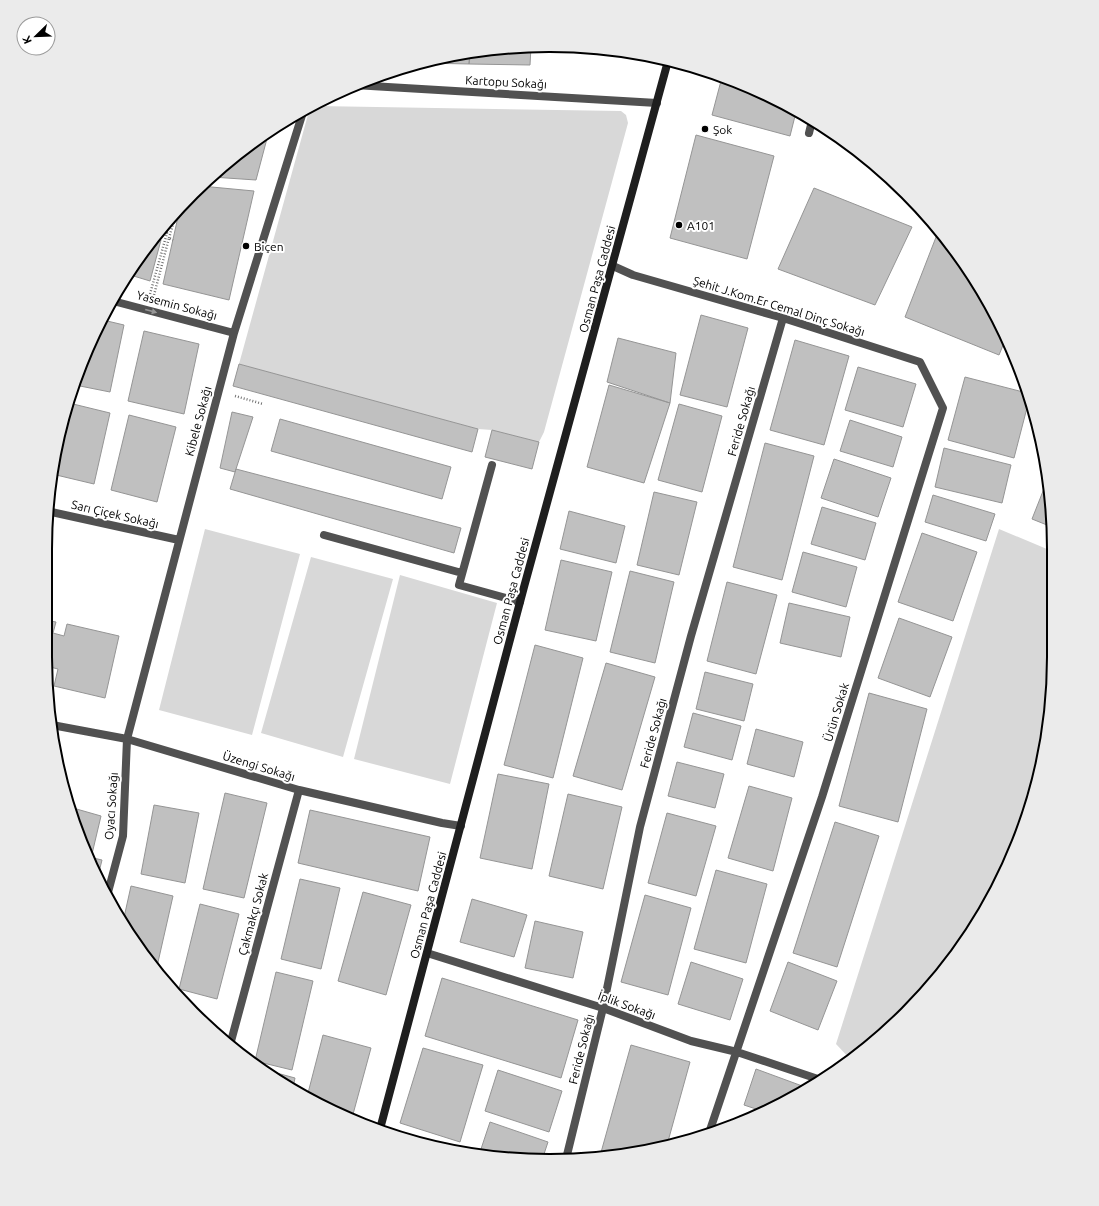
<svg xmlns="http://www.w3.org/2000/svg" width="1099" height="1206" font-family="Ubuntu,sans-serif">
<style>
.green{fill:#d8d8d8}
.building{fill:#c0c0c0;stroke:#959595}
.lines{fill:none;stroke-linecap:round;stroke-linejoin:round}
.path{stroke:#737373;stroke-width:2.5;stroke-dasharray:1 2;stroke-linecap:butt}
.lane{stroke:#515151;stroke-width:8}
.street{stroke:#515151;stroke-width:8}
.secondary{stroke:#1e1e1e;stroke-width:8}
.oneway{fill:#979797}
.poi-dot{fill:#000;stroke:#fff;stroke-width:1.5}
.labels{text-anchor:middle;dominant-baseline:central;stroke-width:4;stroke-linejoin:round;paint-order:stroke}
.street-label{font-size:12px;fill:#000;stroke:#fff}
.poi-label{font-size:12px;fill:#000;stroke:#fff;text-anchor:start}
.rim{fill:none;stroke:#000;stroke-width:2}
</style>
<rect width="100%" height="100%" fill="#fff"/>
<path class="green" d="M317,106L621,111L626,115L628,123L544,432L539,442L492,430L478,429L239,364L309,111Z
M205,529L300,554L252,735L159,710Z
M999,529L1054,552L1050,722L1027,818L987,909L929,989L856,1057L851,1060L836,1044Z
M311,557L393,579L343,757L261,733Z
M400,575L497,603L450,784L354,759Z"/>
<path class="building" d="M531,47L530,65L469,64L470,53Z
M470,53L469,64L424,63L451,55Z
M722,77L742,83L796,112L790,136L712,115Z
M269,131L256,180L212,177Z
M696,135L774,156L747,259L670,238Z
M201,186L254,191L229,300L163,284L180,208L193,193Z
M814,188L912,227L875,305L778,269Z
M938,232L969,269L1006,338L999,355L905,317Z
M158,235L157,239L161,240L150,281L127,274L130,269Z
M701,315L748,328L727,407L680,395Z
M103,320L124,325L110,392L75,385L83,356Z
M144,331L199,344L184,414L128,401Z
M618,338L676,353L670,403L607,382Z
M795,340L849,356L824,445L770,430Z
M239,364L478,429L472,452L233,386Z
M858,367L916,384L903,427L845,410Z
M965,377L1027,393L1029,400L1014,458L948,440Z
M609,385L670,403L644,483L587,467Z
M69,403L110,413L94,484L52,474L55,451Z
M679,404L722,416L702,492L658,480Z
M232,412L253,417L235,472L220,468Z
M129,415L176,427L157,502L111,490Z
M280,419L451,467L442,499L271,451Z
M850,420L902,437L893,467L840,451Z
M492,430L539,442L532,469L485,457Z
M765,443L814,456L782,580L733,567Z
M944,448L1011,465L1002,503L935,487Z
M834,459L891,478L878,517L821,498Z
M236,469L461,528L454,553L230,489Z
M1047,481L1052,527L1032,519Z
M654,492L697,502L679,575L637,565Z
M933,495L995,514L986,541L925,522Z
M822,507L876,523L865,560L811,544Z
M569,511L625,526L616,563L560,549Z
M922,533L977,552L953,621L898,602Z
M803,552L857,567L846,607L792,592Z
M561,560L612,572L596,641L545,630Z
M630,571L674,582L655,663L610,652Z
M727,582L777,595L756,674L707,661Z
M789,603L850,617L841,657L780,643Z
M899,618L952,637L930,697L878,678Z
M45,620L56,622L53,633L64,636L67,624L119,636L105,698L54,686L58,669L46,666Z
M535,645L583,658L553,778L504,765Z
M606,663L655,677L622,790L573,776Z
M705,672L753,684L744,721L696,709Z
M869,693L927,709L898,822L839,806Z
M693,713L741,726L732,760L684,747Z
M756,729L803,742L794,777L747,764Z
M54,749L60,750L57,761L55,755Z
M677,762L724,774L715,808L668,796Z
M498,774L549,784L532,869L480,858Z
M749,786L792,798L773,871L728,858Z
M225,793L267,803L244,898L203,889Z
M568,794L622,807L603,889L549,876Z
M154,805L199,813L185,883L141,874Z
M73,808L101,816L92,854L88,853Z
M310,810L430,837L418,891L298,863Z
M667,813L716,826L696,896L648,883Z
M835,822L879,836L837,967L793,953Z
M89,857L102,860L97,880V879Z
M716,870L767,884L746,963L694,949Z
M300,879L340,888L321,969L281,959Z
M131,886L173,896L156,971L149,964L123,922Z
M363,892L411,905L386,995L338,981Z
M645,895L691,908L668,995L621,982Z
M472,899L527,915L514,957L460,942Z
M200,904L239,914L217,999L179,989Z
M535,921L583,932L573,978L525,968Z
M691,962L743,979L730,1020L678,1004Z
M788,962L837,981L818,1030L770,1011Z
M276,972L313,981L292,1070L255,1061Z
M442,978L578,1020L561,1078L425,1036Z
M323,1035L371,1048L352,1118L327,1109L307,1097Z
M631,1045L690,1062L667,1145L648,1151L600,1156Z
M423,1048L483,1065L460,1142L400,1123Z
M262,1069L295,1078L293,1088Z
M756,1069L805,1087L762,1111L744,1105Z
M498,1070L562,1091L549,1132L485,1111Z
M739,1116L749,1119L737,1124Z
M490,1122L548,1142L542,1160L480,1152Z
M405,1133L449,1148L419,1144L403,1138Z"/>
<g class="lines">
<path class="path" d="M169,238L176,214
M150,294L167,233L161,232
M154,295L169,238L173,240
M235,396L263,404"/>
<path class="lane" d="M809,133L812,121
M492,465L459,585L520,602
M324,535L462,573"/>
<path class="street" d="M354,85L657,103
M613,266L633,275L783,318L920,362L943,408L822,797L709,1133
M113,301L234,333
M47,511L179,540
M52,725L127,739L299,790L442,823L461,826
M107,896L123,836L127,739L234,333L303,112
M427,953L603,1008L691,1041L737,1052L818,1079
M230,1045L299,790
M566,1159L603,1008L640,827L691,636L783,318"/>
<path class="secondary" d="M380,1129L524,587L668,61"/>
</g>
<defs><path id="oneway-solid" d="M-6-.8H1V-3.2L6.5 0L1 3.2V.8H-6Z"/></defs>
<use class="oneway" href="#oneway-solid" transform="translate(151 311) rotate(15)"/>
<g class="poi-dot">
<circle cx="705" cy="129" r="4"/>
<circle cx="679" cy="225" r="4"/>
<circle cx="246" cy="246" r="4"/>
</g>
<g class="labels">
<g class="street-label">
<text transform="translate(506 82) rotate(3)">Kartopu Sokağı</text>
<text transform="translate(597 279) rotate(-75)">Osman Paşa Caddesi</text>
<text transform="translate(177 305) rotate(15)">Yasemin Sokağı</text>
<text transform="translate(779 306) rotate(17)">Şehit J.Kom.Er Cemal Dinç Sokağı</text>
<text transform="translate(198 421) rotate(-75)">Kibele Sokağı</text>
<text transform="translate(741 421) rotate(-74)">Feride Sokağı</text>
<text transform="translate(115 514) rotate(13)">Sarı Çiçek Sokağı</text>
<text transform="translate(511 591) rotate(-75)">Osman Paşa Caddesi</text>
<text transform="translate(836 712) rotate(-73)">Ürün Sokak</text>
<text transform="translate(653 733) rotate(-75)">Feride Sokağı</text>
<text transform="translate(259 766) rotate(17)">Üzengi Sokağı</text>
<text transform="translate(111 806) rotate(-86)">Oyacı Sokağı</text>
<text transform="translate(428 905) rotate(-75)">Osman Paşa Caddesi</text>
<text transform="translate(253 914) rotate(-75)">Çakmakçı Sokak</text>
<text transform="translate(627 1005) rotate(20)">İplik Sokağı</text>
<text transform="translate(581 1049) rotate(-76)">Feride Sokağı</text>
</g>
<g class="poi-label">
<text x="713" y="129">Şok</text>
<text x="687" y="225">A101</text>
<text x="254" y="246">Biçen</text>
</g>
</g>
<path d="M0 0H1099V1206H0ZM549 52H550A497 497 0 0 1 1047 549V657A497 497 0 0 1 550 1154H549A497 497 0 0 1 52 657V549A497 497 0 0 1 549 52Z" fill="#ebebeb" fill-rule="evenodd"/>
<path class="rim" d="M549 52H550A497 497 0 0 1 1047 549V657A497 497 0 0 1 550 1154H549A497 497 0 0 1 52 657V549A497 497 0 0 1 549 52Z"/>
<g transform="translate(36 36) rotate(247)"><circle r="19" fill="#ffffff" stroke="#999999"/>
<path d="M0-3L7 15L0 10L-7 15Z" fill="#000000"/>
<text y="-6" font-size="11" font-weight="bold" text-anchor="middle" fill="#000000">K</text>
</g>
</svg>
